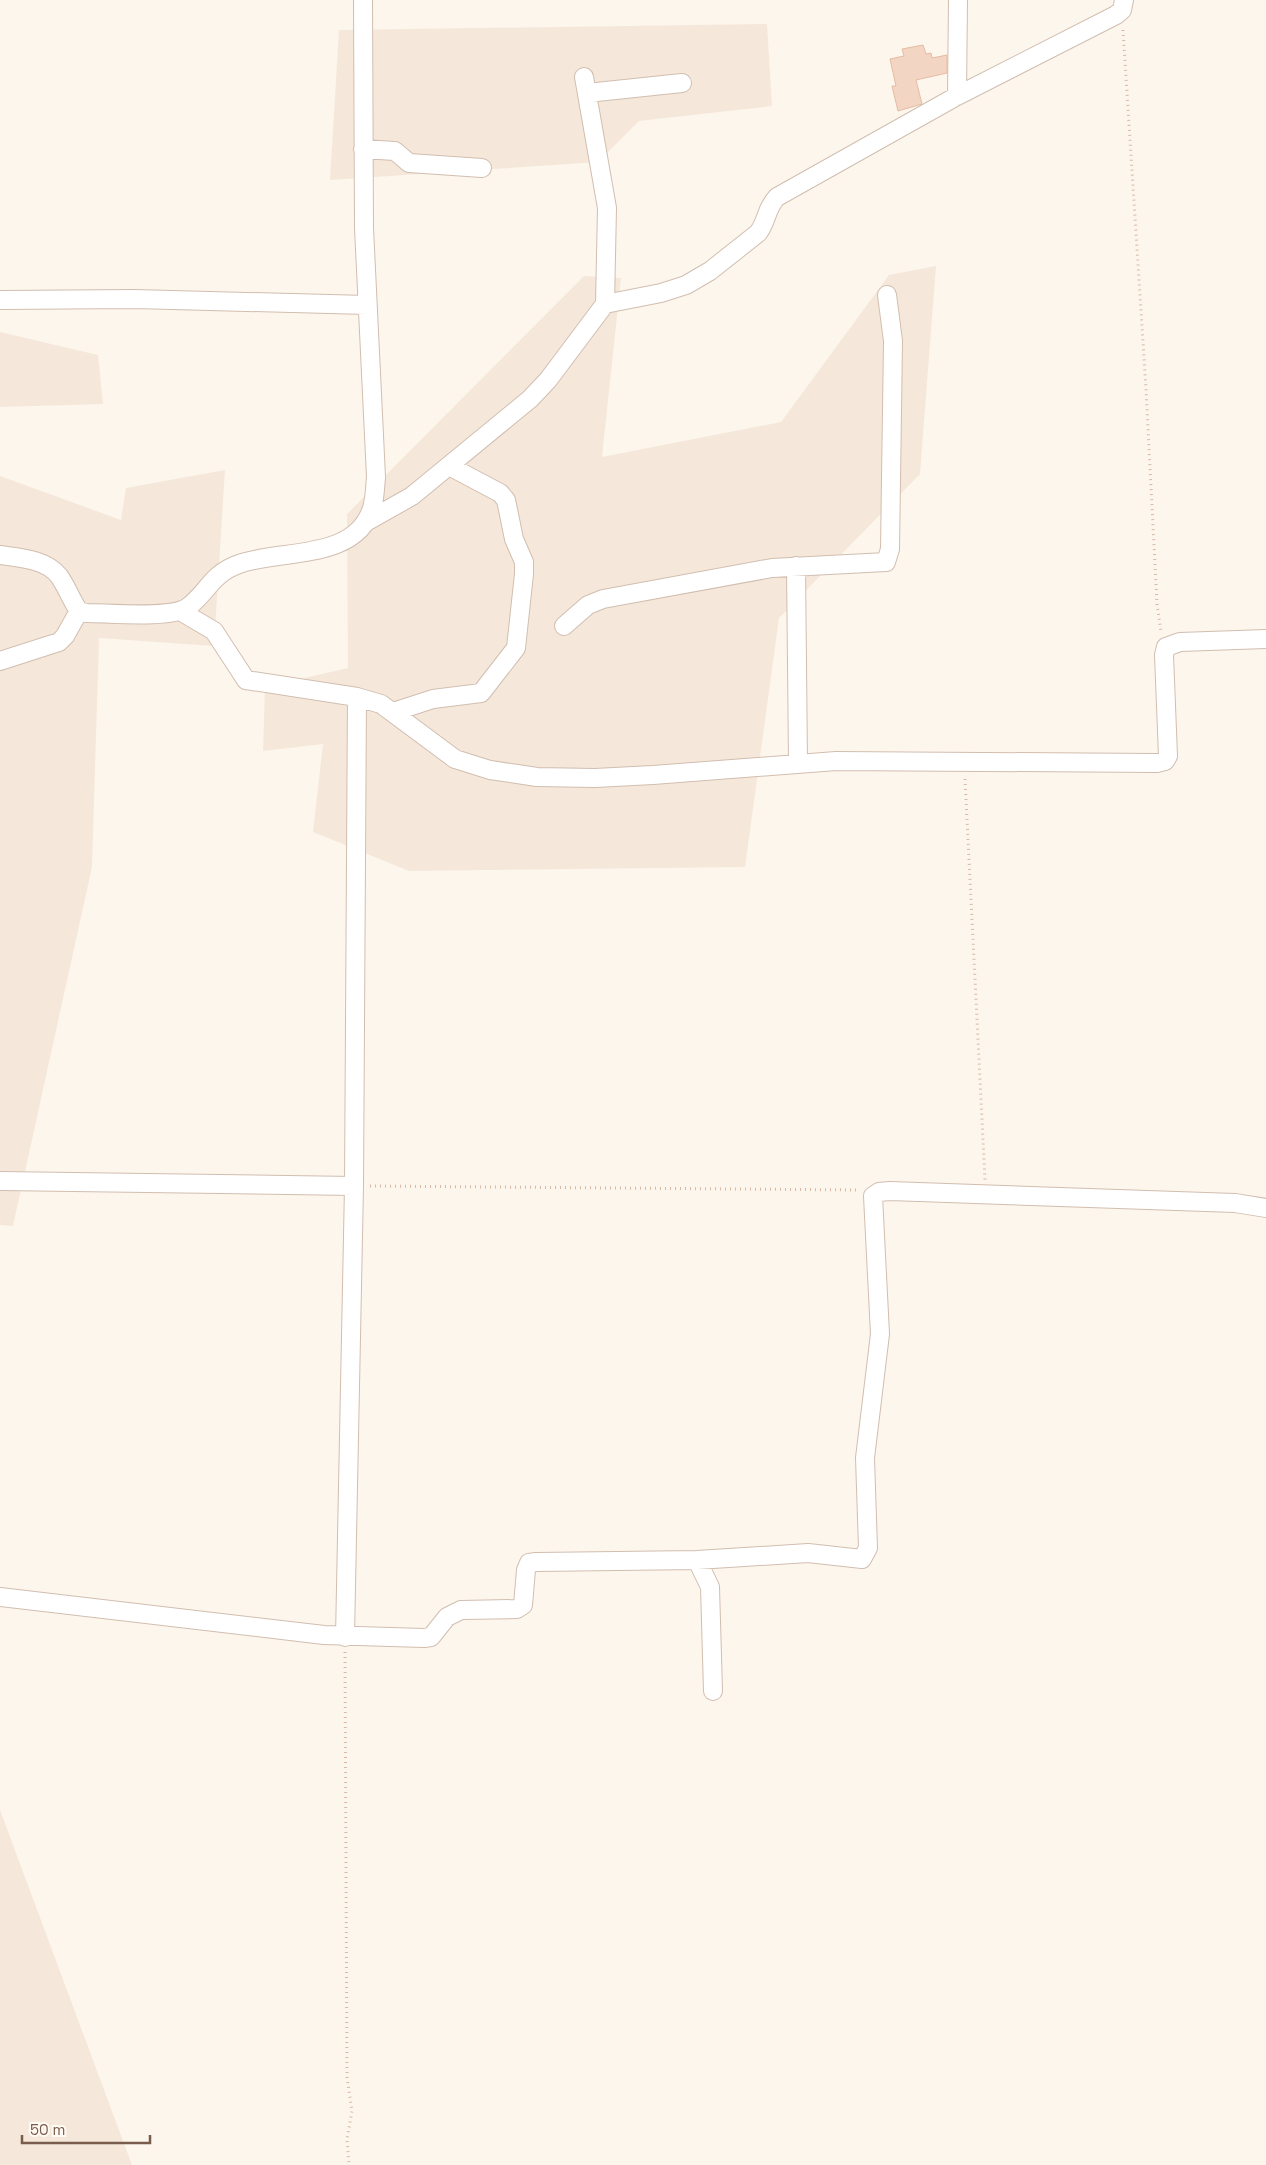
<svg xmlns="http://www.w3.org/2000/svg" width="1266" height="2165" font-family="'Space Grotesk',sans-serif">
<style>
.residential{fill:#f5e8da}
.building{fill:#f3d5c3;stroke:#e6bba3}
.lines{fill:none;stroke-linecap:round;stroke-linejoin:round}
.minor-casing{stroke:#d1beb0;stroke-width:20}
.path{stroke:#d9b8a5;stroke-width:3;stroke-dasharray:1 4;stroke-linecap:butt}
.minor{stroke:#fff;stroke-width:18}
</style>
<rect width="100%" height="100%" fill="#fdf6ec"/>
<path class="residential" d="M767,24L772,106L639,121L598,162L330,180L339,30Z
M936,266L920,474L779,618L745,867L409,871L313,832L323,744L263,751L265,687L348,668L347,514L584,276L621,278L602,457L781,422L889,275Z
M0,332L98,355L103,404L0,407Z
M225,470L214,646L99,638L92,867L13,1226L0,1225V476L121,520L126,488Z
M0,1810L132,2165H0Z"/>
<path class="building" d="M923,45L926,54L931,53L932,58L947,55V73L916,80L922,104L898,111L892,86H896L890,59L904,56L902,49Z"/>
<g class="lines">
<defs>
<path id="minor" d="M584,77L607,208L605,304
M587,93L682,83
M957,96L958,0
M363,149L395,151L409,163L482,168
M0,300L135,299L367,305
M366,522L412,496L530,399L548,380L605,304L661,293L686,285L710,271L758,233C767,222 766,208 777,197L957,96L1116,15L1122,10L1124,0
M0,555C20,558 46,559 59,576C67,587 71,600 79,611L86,613C109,613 172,619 188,607C208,592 211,574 239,564C281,549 356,561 372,508C375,498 375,487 376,477L364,228L363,0
M796,566L798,762
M180,611L214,631L246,680L357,697L381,704L455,759L490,770L537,777L595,778L653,775L836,761L1157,763L1165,761L1168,756L1164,655L1166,647L1180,642L1266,639
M564,626L588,605L603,599L772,568L886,562L890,549L893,341L887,295
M0,661L59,642L65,636L79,611
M393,712L433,699L481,693L516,648L524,574V562L514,539L506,500L500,493L449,466
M0,1181L354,1186
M697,1560L710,1587L713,1691
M0,1597L324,1635L424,1638L431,1637L447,1617L461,1610L517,1609L523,1605L526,1570L529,1563L536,1562L697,1560L808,1553L862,1559L868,1548L865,1458L880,1334L873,1196L879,1192L890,1191L1235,1203L1266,1208
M345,1637L354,1186L357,697"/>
</defs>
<use href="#minor" class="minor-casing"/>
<path class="path" d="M1123,30L1146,389L1157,604L1161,632
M965,779L985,1180
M370,1186L858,1190
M345,1652L347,2077L352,2111L347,2139L349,2165"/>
<use href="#minor" class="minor"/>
</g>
<path d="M22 2135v8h128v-8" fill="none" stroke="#7a5c4d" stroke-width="2.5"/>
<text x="30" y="2135" font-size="15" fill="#7a5c4d" stroke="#fffaf3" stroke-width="4" paint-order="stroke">50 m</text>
</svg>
